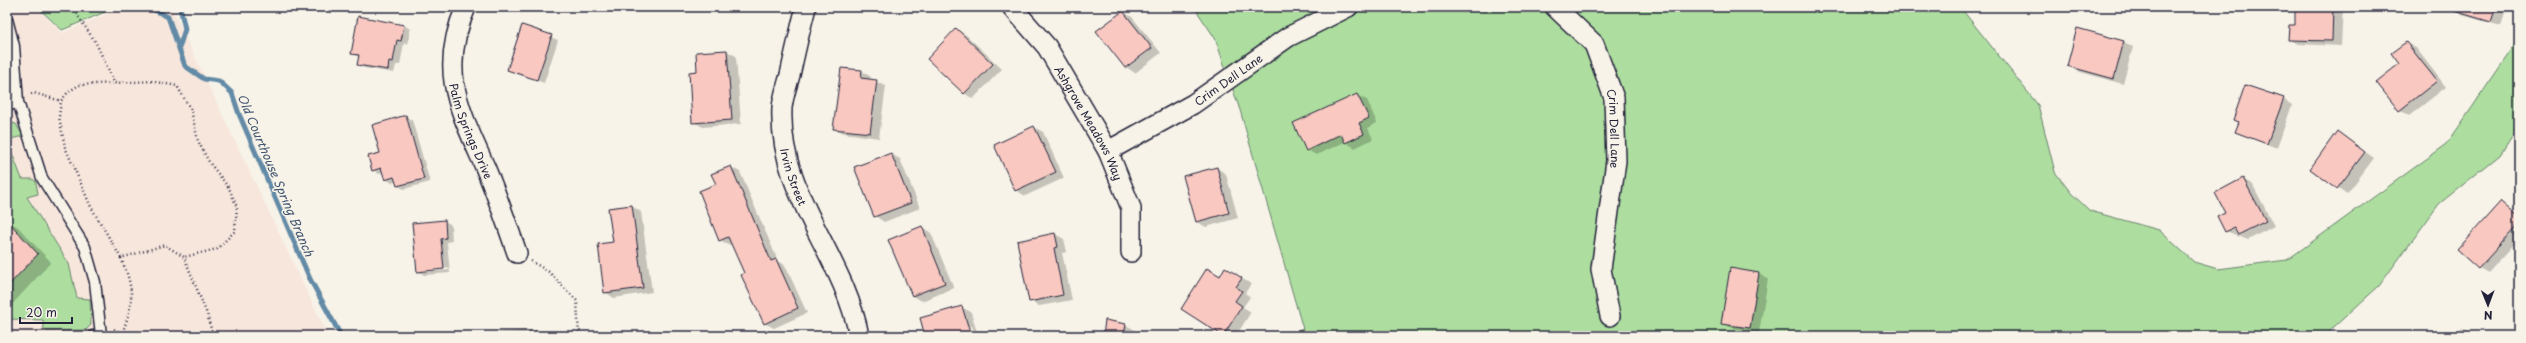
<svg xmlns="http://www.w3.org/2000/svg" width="2526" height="343" font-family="'Playpen Sans',sans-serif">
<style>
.built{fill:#f7e6dc}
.green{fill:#adde9f;stroke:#68806d}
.shadow{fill:#0003;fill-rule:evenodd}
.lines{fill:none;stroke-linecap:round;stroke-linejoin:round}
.stream{stroke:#628aa6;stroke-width:5}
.building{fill:#f8c8c1;stroke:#22223b}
.service-casing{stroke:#22223b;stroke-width:13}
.minor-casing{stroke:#22223b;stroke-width:22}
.path{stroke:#22223b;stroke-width:2.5;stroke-dasharray:1 3;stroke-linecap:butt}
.service{stroke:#f7f3e8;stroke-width:10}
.minor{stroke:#f7f3e8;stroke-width:19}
.labels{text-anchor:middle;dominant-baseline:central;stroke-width:3;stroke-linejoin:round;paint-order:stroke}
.street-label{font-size:11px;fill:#22223b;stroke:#f7f3e8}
.water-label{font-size:12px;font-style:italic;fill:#425671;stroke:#f7f3e8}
</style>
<rect width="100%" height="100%" fill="#f7f3e8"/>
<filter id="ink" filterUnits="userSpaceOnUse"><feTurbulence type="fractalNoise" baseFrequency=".025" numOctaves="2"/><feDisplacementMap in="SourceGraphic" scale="8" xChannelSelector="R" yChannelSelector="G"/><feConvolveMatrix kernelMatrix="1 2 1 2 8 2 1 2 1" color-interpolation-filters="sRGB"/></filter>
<g filter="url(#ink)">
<path class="built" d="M7,7H35L63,33L122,7H171L328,336H7Z"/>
<path class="green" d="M37,7H117L62,30Z
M1194,7H1960L2038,105L2055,172L2071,193L2090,211L2159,230L2194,262L2218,269L2287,260L2447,144L2519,39V125L2500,155L2439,204L2379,286L2324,336H1287L1303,329L1240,110L1215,38Z
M7,122L16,124L23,136L7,140Z
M7,140L22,179H33L36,182L38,194L27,197L69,264L77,298L90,299L91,325L86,330L47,331L44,329L43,320L7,319Z"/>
<path class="shadow" d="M2296,7H2343L2341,46L2298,44L2289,39L2296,26Z
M2454,7H2507L2501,26L2462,15L2453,9Z
M1123,12L1132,17L1161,53L1135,73L1126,67L1098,31Z
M404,25L410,29L408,44L404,43L400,65H396L394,73L364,68L358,64L359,57L352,53Z
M522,26L558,40L544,83L508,70Z
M956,29L966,35L1002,69L973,99L964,93Z
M2078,29L2124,42L2133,47L2123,84L2077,71L2068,66Z
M2406,43L2416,48L2446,87L2409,116L2400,110L2401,64Z
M727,51L736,56L741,124L703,127L693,122L698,72Z
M862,71L871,77L870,80L886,86L879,138L844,133L834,128Z
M1357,95L1367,100L1377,123L1368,128L1373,139L1355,148L1345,142L1316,155L1307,150Z
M2283,99L2292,105L2277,148L2236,132L2240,123L2234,119Z
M405,117L412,120L430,182L404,189L398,186L397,181L392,183L386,179L384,172L379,174L373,170Z
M1034,127L1043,132L1064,178L1025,196L1016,190Z
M2338,133L2374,158L2347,194L2311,169Z
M891,154L900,159L920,208L884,222L875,216Z
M731,167L740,172L778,261L785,265L807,313L774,328L764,323L733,244L729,245L720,240L717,185Z
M1217,168L1226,174L1238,218L1206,227L1197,222Z
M2243,179L2253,185L2274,226L2248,240L2226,231L2227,212Z
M2502,202L2519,215V239L2488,273L2479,268Z
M632,206L641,212L652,292L614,298L605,292L614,243Z
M7,220L18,227L51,262L7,310Z
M445,221L451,225L452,241L447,242L450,273L424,275L418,271ZM449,268V270L422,272V270Z
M922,227L931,233L954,288L922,301L913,296Z
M1055,234L1064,239L1067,252L1062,253L1072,300L1039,306L1030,301Z
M1226,269L1251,284L1245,293L1250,297L1243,307L1251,312L1236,336H1226L1182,309L1220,277Z
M1759,274L1768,279L1759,333L1732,328L1722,323Z
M961,307L971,312L976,329L981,336H975L972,326H970L973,336H926Z
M1126,325L1135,330L1134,336H1104Z
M2462,328L2477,336H2457Z
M536,330L546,336H490V333Z"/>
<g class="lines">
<path class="stream" d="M149,7L168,17L185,66L204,79L219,81L232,93L239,114L310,279L341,336
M179,48L185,29L180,7"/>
</g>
<path class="building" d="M2295,7H2333L2332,41L2288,40L2289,25H2295Z
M2455,7H2496L2491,22L2454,11Z
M1123,11L1152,48L1125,68L1096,31Z
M358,16L404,25L401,41L397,40L393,62L389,61L388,70L357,65L359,55L351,54Z
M522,25L552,35L537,80L507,70Z
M956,28L993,64L964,94L927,59Z
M2077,28L2124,41L2114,79L2067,66Z
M2406,42L2437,81L2399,111L2376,82L2399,64L2391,53Z
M727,50L732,120L692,123L689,72L697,71L696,52Z
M841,68L862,70L861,78L877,80L870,133L833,129Z
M2245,85L2284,98L2267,144L2235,132L2239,122L2233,120Z
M1357,94L1369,118L1359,123L1364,134L1345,143L1341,134L1306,151L1293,123Z
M406,115L424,179L397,186L394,177L385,180L381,168L372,171L368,156L380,153L372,125Z
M1034,126L1056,172L1015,191L994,145Z
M2337,131L2365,152L2337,189L2310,169Z
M891,153L911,203L874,217L854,167Z
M731,166L771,261L776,259L798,308L764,324L741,275L744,273L728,237L719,241L699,191L716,184L711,174Z
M1217,167L1229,213L1196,222L1183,176Z
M2243,178L2266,221L2238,235L2234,228L2225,232L2217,216L2225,212L2215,193Z
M2501,201L2519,217V224L2478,269L2457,250Z
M632,205L643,288L604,293L598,244L613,242L608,208Z
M7,220L38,254L7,287Z
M445,220L446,238L441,239L444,269L417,272L412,223Z
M922,226L945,283L912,296L888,240Z
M1055,233L1058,247L1054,248L1063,295L1029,302L1017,241Z
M1225,267L1242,278L1236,287L1242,291L1235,301L1242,306L1223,336L1181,309L1207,268L1220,276Z
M1730,268L1759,273L1750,328L1721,324Z
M962,306L971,336H925L920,318Z
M1105,320L1126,324L1124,336H1103Z"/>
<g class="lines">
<defs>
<path id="service" d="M7,19L14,46L18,102L42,178L85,247L95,282L101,335L93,336
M7,106L18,102"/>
<g id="minor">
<path id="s1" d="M466,7C438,71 459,108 485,167C497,195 507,224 517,253"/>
<path id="s2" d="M806,7C800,30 795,52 790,75C787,86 783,97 782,108C778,195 844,255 859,336"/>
<path id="s3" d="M1012,7L1047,47L1108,151L1131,208V252"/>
<path id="s4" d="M1555,7L1594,44L1614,98L1616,161L1601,269L1610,316"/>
<path id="s5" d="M1108,151L1193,104L1288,37L1348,7"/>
</g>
</defs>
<use href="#service" class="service-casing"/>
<use href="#minor" class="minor-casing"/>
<path class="path" d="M72,7L96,43L115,84
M31,94L34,93L61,101
M121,258L91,207L65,147L59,117L61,101L68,92L79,85L151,81L177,86L191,110L198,141L209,162L229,188L237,207L235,231L217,249L184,257
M531,261L549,272L577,301L579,336
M114,329L122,334
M121,336C134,303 135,291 121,258L165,245L184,257L207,314L213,336"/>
<use href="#service" class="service"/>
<use href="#minor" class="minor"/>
</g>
</g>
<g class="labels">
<g class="street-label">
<text stroke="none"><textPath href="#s5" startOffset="140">Crim Dell Lane</textPath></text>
<text stroke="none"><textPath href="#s3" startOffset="140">Ashgrove Meadows Way</textPath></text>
<text stroke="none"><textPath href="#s4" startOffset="142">Crim Dell Lane</textPath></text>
<text stroke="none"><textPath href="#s1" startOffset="129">Palm Springs Drive</textPath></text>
<text stroke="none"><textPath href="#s2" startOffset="174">Irvin Street</textPath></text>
</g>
<g class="water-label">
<text transform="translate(276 175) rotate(67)">Old Courthouse Spring Branch</text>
</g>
</g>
<rect width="2526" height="343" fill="none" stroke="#f7f3e8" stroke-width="24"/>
<rect x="12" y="12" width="2502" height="319" fill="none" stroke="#22223b" stroke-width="1.5" filter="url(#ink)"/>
<g transform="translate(2488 305) rotate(179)" stroke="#f7f3e8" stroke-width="3" paint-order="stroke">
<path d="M0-3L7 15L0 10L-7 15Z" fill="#22223b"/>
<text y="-6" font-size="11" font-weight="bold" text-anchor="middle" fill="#22223b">N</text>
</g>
<path d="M20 317v6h52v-6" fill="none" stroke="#22223b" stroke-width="2"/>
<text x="26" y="317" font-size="12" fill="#22223b" stroke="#f7f3e8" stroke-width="3" paint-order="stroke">20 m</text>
</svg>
